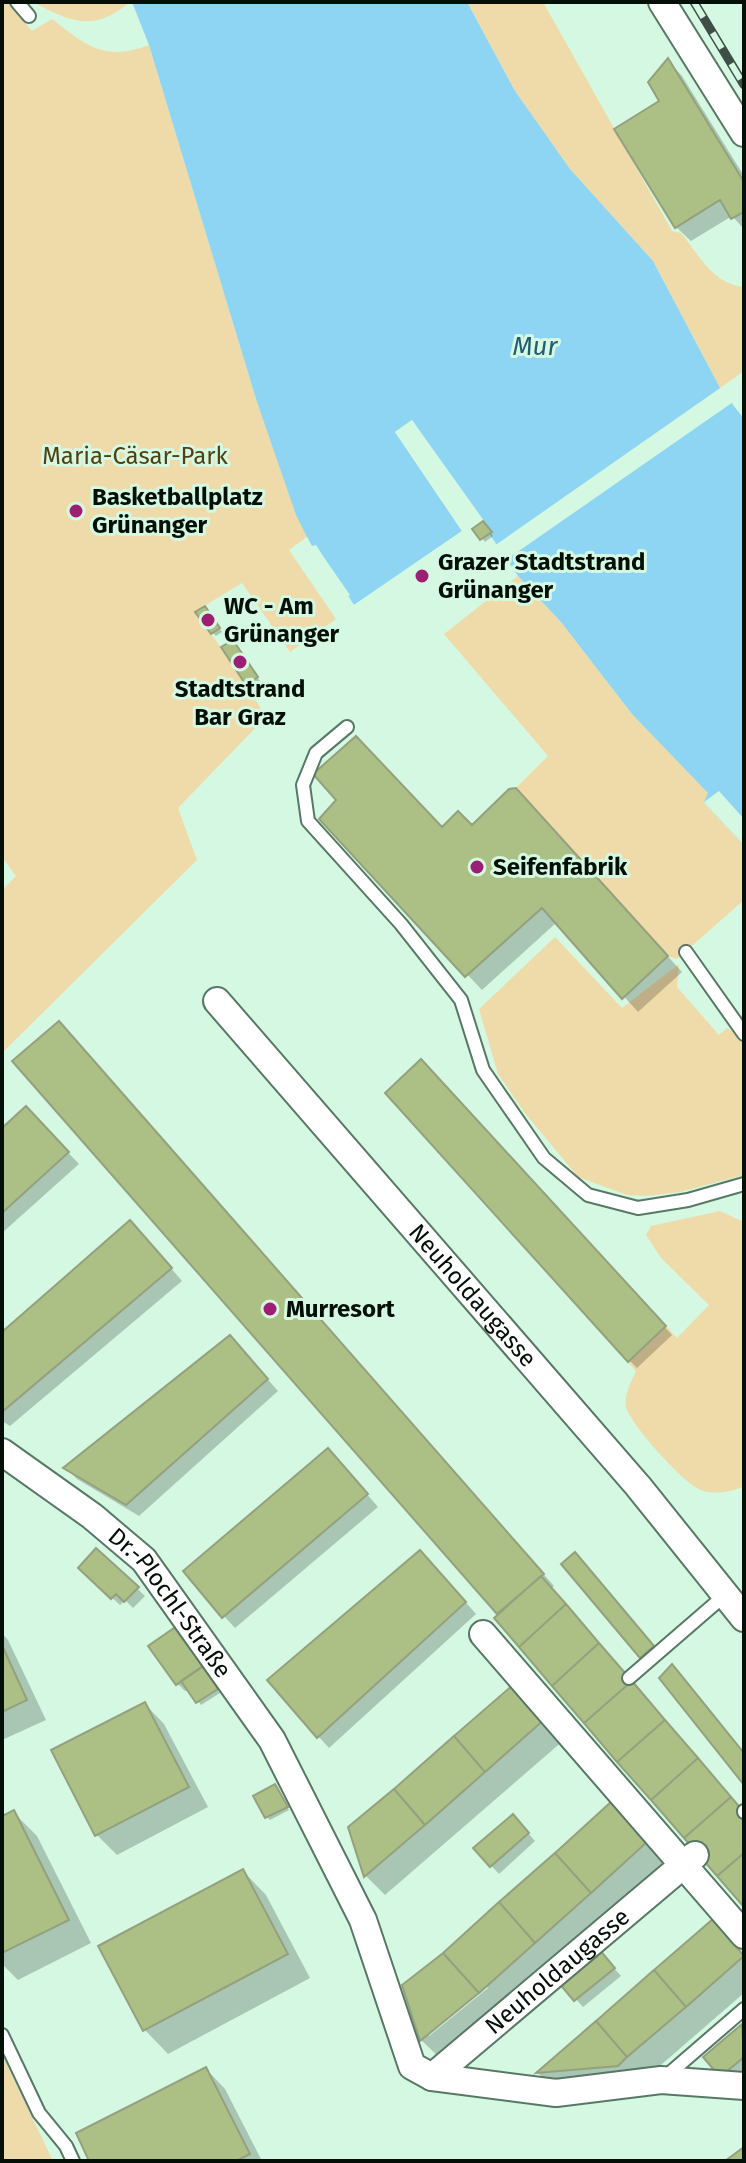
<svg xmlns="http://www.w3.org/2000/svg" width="746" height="2163" font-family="'Fira Sans',sans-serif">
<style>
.green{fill:#efdba9}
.water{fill:#8ed5f3}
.pier{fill:#d4f8e1}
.shadow{fill:#0003;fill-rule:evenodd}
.building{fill:#acc085;stroke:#94a07e;stroke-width:2}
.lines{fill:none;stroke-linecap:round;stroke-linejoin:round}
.lane-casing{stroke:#587865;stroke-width:16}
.street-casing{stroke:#587865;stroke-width:30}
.lane{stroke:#fff;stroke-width:12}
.street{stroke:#fff;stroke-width:26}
.rail-casing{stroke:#3e5045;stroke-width:9}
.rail{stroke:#d4f8e1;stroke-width:6;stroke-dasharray:18;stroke-linecap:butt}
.poi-dot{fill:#9d1f74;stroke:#d4f8e1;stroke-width:3}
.labels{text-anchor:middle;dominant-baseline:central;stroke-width:6;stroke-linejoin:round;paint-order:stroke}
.park-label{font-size:24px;fill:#503f0f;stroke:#d4f8e1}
.poi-label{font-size:24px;font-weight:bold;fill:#040f08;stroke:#d4f8e1;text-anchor:start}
.street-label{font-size:24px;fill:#040f08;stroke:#d4f8e1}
.water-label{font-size:26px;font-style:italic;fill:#245c71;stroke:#d4f8e1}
</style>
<rect width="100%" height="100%" fill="#d4f8e1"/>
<path class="green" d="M2,2H7L32,31L52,19C87,46 104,62 149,45L256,399L307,537L289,550L336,619L290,652L242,583L196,611L262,710L264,719L178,808L197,860L2,1053V890L16,876L2,857Z
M33,2H130C93,33 71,22 33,2Z
M467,2H543L672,231L681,233C699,255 713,284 744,287V371L720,388L653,261L570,169L515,91Z
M518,576L561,622L632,714L709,793L704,803L744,845V900L677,959L668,956L516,788L548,756L444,634Z
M555,937L622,1008L679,964L677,987L719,1035L727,1028L737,1034L744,1047V1175L680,1192L646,1196L627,1195L578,1177L524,1112L498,1074L479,1009Z
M720,1211L744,1222V1486C732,1492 715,1495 701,1490C684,1484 631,1425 626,1407C624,1395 631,1382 636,1371L628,1362L666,1326L677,1338L709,1305L661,1258L646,1235L651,1226Z
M2,2055L53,2161H2Z"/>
<path class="water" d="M132,2H467L515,91L570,169L653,261L720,388L744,419V845L704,802L708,793L632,714L561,622L518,576L412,420L395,432L462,531L354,605L347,597L350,595L316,546L312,547L296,515L256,399L149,45Z"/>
<path class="pier" d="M723,386L736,400L503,562L494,546L497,544Z
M412,420L492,532H486L411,426L400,433L466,531L354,609L304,539L307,537L312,546L316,545L354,605L462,531L395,432Z
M719,791L744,819V845L704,802Z"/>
<path class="shadow" d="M668,61L682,76L744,176V229L732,216L691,241L676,227L662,102Z
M487,527L493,536L485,542L482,538Z
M208,611L222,632L216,636L213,633Z
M236,645L260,681L251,687L224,648Z
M531,805L682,972L638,1012L557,922L482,990L321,819L442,830L472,828Z
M70,1035L554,1586L551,1589L744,1903L501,1615L15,1062Z
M428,1070L672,1335L637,1368L629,1360Z
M37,1120L79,1164L2,1233V1130Z
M142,1234L182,1281L10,1426L2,1421V1334Z
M241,1349L278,1391L139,1516L77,1479L66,1468Z
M339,1462L378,1507L235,1628L224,1616Z
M97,1550L145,1596L133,1608L125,1600L120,1605L80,1568Z
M432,1564L476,1614L329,1748L318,1736Z
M177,1628L211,1673L208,1675L220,1693L201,1705L189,1689L185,1691L178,1684Z
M2,1633L8,1640L46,1720L2,1740Z
M514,1687L564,1740L385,1895L366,1876L350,1828Z
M145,1704L164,1724L208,1807L117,1855L97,1835L53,1751Z
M275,1786L289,1810L270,1820L267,1817Z
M611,1805L665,1863L499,2012L441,2059L421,2040L405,1986ZM485,1985L488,1988L429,2036V2031Z
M14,1813L37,1836L91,1943L18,1980L2,1964V1819Z
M520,1824L535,1841L499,1874L476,1849Z
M243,1871L266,1895L310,1978L168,2054L145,2030L100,1946Z
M713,1922L744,1955V1993L639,2084L557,2091L538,2073Z
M606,1959L621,1976L583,2007L562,1983Z
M742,2026L744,2071L729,2084L706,2057Z
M206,2069L225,2089L262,2161H92Z"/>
<path class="building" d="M668,58L744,182V212L731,219L720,200L675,228L614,129L659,101L648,82Z
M483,521L492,532L480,540L472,529Z
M205,606L220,628L211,634L195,612Z
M233,640L258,677L246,685L221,647Z
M356,736L442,827L458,811L472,825L509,789L516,788L668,956L622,999L542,908L465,977L319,819L336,800L313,774Z
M59,1021L544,1574L497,1614L12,1061Z
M421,1059L666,1326L628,1362L385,1093Z
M26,1106L69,1152L2,1213V1128Z
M130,1220L172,1268L2,1412V1332Z
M230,1335L268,1379L126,1505L63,1468Z
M328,1448L368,1494L222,1618L183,1571Z
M96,1548L139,1587L124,1602L116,1594L111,1599L78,1568Z
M420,1550L466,1602L317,1738L267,1680Z
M575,1552L654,1646L640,1658L561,1564Z
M541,1576L566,1604L519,1647L494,1618Z
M566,1604L599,1643L552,1686L519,1647Z
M177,1626L205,1665L176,1685L148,1646Z
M599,1643L632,1681L584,1723L552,1686Z
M2,1645L27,1700L2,1712Z
M672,1664L744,1753V1785L659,1678Z
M203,1666L218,1689L196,1703L181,1681Z
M632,1681L665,1720L617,1762L584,1723Z
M514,1684L545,1719L485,1772L454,1736Z
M145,1702L189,1787L95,1836L51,1750Z
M665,1720L698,1758L651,1800L617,1762Z
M454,1736L485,1772L425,1825L394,1789Z
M698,1758L731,1797L684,1838L651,1800Z
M275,1784L288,1807L265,1818L253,1796Z
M394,1789L425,1825L364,1877L348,1827Z
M731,1797L744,1812V1853L717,1876L684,1838Z
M611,1802L647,1842L591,1893L555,1853Z
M14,1810L69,1920L2,1953V1816Z
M513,1814L529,1833L490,1867L473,1848Z
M555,1853L591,1893L535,1943L499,1902Z
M744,1853V1907L717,1876Z
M243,1869L288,1954L143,2031L98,1946Z
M499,1902L535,1943L479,1993L443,1953Z
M713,1919L744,1956L686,2007L654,1970Z
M599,1949L615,1968L574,2001L559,1983Z
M443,1953L479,1993L420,2041L402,1985Z
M654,1970L686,2007L627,2057L596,2021Z
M596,2021L627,2057L618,2066L536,2073Z
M742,2024L744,2057L720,2077L703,2057Z
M206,2067L250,2154L236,2161H89L76,2133Z
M744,2147V2161H725Z"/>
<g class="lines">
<defs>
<path id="lane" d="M17,2L29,16
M347,727L316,753L303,785L308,821L401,924L461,1000L483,1070L544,1158L588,1195L638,1208L688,1200L744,1184
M686,952L744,1034
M629,1678L725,1595
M744,1812V1811
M2,2035L39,2113L66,2146L73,2161
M664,2078L744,2009"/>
<g id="street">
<path d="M662,2L744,133"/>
<path id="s1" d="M217,1001L638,1486L744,1618"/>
<path id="s2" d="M2,1452L92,1516L144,1560L272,1740L363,1920L412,2066L432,2077L556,2093L661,2080L744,2086"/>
<path d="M483,1634L744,1935"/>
<path id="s3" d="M432,2077L695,1855"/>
</g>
</defs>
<use href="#lane" class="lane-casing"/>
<use href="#street" class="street-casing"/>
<use href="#lane" class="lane"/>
<use href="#street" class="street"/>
<defs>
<path id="rail" d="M694,2L744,85"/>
</defs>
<use href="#rail" class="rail-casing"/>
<use href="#rail" class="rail"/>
</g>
<g class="poi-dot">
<circle cx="76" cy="511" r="8"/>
<circle cx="422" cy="576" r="8"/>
<circle cx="208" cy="620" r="8"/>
<circle cx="240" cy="662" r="8"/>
<circle cx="477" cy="867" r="8"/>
<circle cx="270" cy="1309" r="8"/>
</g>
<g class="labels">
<g class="park-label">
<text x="135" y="456">Maria-Cäsar-Park</text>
</g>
<g class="poi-label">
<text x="92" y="497">Basketballplatz<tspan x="92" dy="28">Grünanger</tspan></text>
<text x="438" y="562">Grazer Stadtstrand<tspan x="438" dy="28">Grünanger</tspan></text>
<text x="224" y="606">WC - Am<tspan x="224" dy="28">Grünanger</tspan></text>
<text x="240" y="689" text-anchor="middle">Stadtstrand<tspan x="240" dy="28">Bar Graz</tspan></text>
<text x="493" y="867">Seifenfabrik</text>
<text x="286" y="1309">Murresort</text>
</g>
<g class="street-label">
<text stroke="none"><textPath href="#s1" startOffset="390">Neuholdaugasse</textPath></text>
<text stroke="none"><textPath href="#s2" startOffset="228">Dr.-Plochl-Straße</textPath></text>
<text stroke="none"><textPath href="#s3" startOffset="164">Neuholdaugasse</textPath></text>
</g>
<g class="water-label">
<text x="535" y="346">Mur</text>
</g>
</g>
<rect width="746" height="2163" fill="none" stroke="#040f08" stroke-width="8"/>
</svg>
